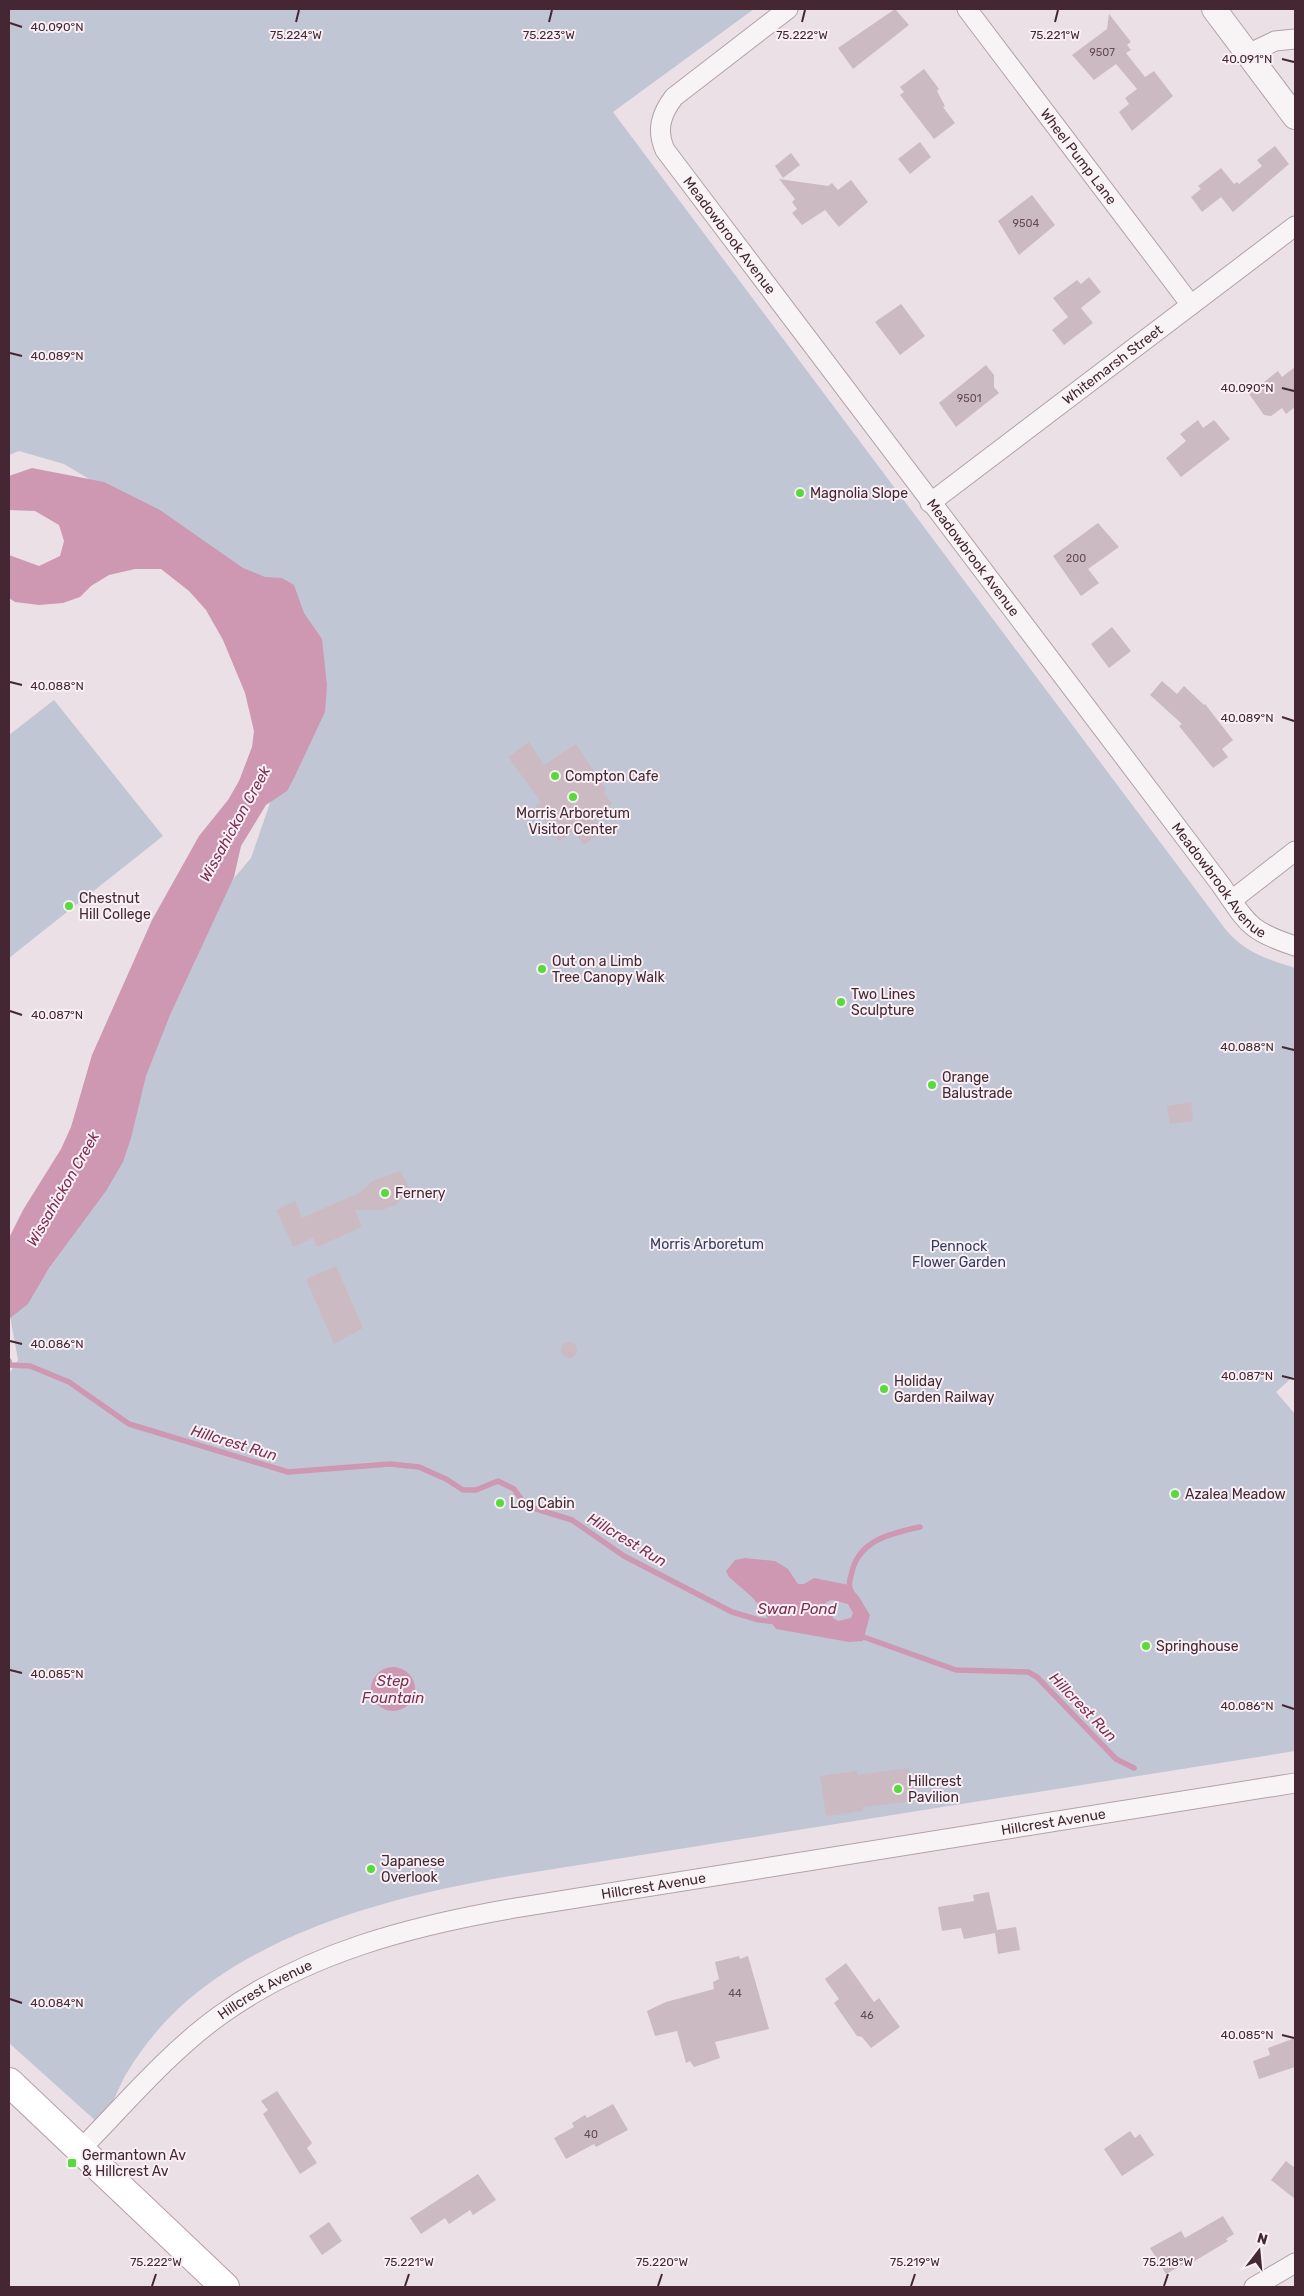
<svg xmlns="http://www.w3.org/2000/svg" width="1304" height="2296" font-family="Rubik,sans-serif">
<style>
.green{fill:#c1c6d5}
.water{fill:#ce98b3;fill-rule:evenodd}
.lines{fill:none;stroke-linecap:round;stroke-linejoin:round}
.stream{stroke:#ce98b3;stroke-width:5.5}
.building{fill:#cbbac1}
.minor-casing{stroke:#b2a1a8;stroke-width:21}
.tertiary-casing{stroke:#b2a1a8;stroke-width:26}
.primary-casing{stroke:#b89ea9;stroke-width:30}
.minor{stroke:#f8f4f5;stroke-width:19}
.tertiary{stroke:#f8f4f5;stroke-width:24}
.primary{stroke:#fff;stroke-width:28}
.ticks{fill:none;stroke:#442732;stroke-width:2}
.poi-dot{fill:#56db3a;stroke:#f8f0f4;stroke-width:2}
.labels{text-anchor:middle;dominant-baseline:central;stroke-width:4;stroke-linejoin:round;paint-order:stroke}
.number-label{font-size:11px;fill:#664c56}
.street-label{font-size:14px;fill:#442732;stroke:#f8f0f4}
.poi-label{font-size:14px;fill:#442732;stroke:#f8f0f4;text-anchor:start}
.park-label{font-size:14px;fill:#333d61;stroke:#f8f0f4}
.water-label{font-size:15px;font-style:italic;fill:#7c2d52;stroke:#f8f0f4}
.ticks-label{font-size:12px;text-anchor:middle;fill:#442732;stroke:#f8f0f4;stroke-width:4;stroke-linejoin:round;paint-order:stroke}
</style>
<rect width="100%" height="100%" fill="#ebe0e5"/>
<path class="green" d="M9,9H754L613,112L1226,930C1246,953 1267,959 1295,968V1375L1276,1392L1295,1414V1751L516,1875C402,1894 265,1928 178,2009C159,2027 142,2048 128,2071C118,2086 112,2112 97,2122L9,2043V1374L18,1360L10,1316L163,962L251,858L289,748L151,516L64,464L19,451L9,455Z
M54,700L163,836L9,958V735Z"/>
<path class="water" d="M32,468L104,482L160,510L243,568L265,577L282,578L294,585L304,613L322,639L327,685L325,712L294,778L287,791L266,805L241,846L234,877L170,1015L146,1076L131,1138L123,1162L106,1191L49,1268L28,1304L9,1319V1238L23,1210L61,1149L71,1127L92,1055L152,920L199,836L228,800L239,781L252,747L254,731L245,693L223,640L206,610L189,591L161,569H135L109,575L91,586L80,597L63,603L39,605L15,602L9,598V555L39,566L60,556L64,541L59,525L35,511L9,510V476Z
M745,1558L775,1561L788,1569L798,1584H804L814,1578L849,1585L859,1597L870,1615L863,1641L849,1642L776,1629L753,1598L729,1577L726,1571L735,1560ZM832,1600L848,1604L853,1613L851,1618L838,1621L833,1618L832,1614L824,1606L827,1602Z
M371 1689a22 22 0 1 1 44 0a22 22 0 1 1-44 0Z"/>
<g class="lines">
<path class="stream" d="M9,1361L10,1365L30,1366L69,1382L129,1424L288,1472L390,1464L419,1467L446,1479L463,1490H476L498,1481L514,1489L522,1500L533,1508L572,1520L624,1556L732,1612L759,1620L777,1622
M851,1591C848,1584 850,1579 852,1572C859,1540 892,1533 920,1527
M858,1635L956,1670L1028,1672L1037,1677L1116,1759L1134,1768"/>
</g>
<path class="building" d="M895,9L909,25L853,69L838,48Z
M1109,14L1131,42L1127,45L1131,50L1126,53L1145,77L1154,71L1173,96L1132,131L1119,112L1129,104L1125,98L1137,89L1116,64L1094,80L1072,55L1107,29Z
M924,69L939,89L937,91L945,106L943,107L955,123L934,139L900,95L904,92L900,87Z
M920,142L931,157L910,174L898,159Z
M1275,146L1289,164L1233,212L1221,197L1202,212L1191,197L1201,189L1198,186L1221,168L1234,184L1237,182L1239,184L1262,166L1257,160Z
M791,153L800,165L783,178L775,166Z
M779,179L828,186L832,183L838,190L851,180L868,202L839,227L825,210L802,225L792,213L797,209L792,202L795,199Z
M1032,195L1055,225L1019,255L998,221Z
M1089,277L1101,292L1081,308L1093,323L1064,345L1052,330L1068,317L1053,298L1077,280L1081,284Z
M901,304L925,336L900,355L875,322Z
M986,365L994,375V387L999,393L956,427L939,403Z
M1295,367V407L1286,414L1282,408L1271,416L1264,415L1249,394L1278,371L1282,377Z
M1198,420L1203,428L1214,420L1230,439L1181,477L1166,458L1186,441L1180,434Z
M1098,523L1119,547L1088,569L1099,583L1081,596L1053,556Z
M1112,627L1131,651L1109,668L1091,644Z
M1162,681L1177,694L1184,686L1204,705L1205,704L1233,740L1222,749L1228,757L1213,768L1179,726L1182,724L1150,695Z
M529,742L544,765L576,744L606,790L604,792L612,804L594,816L602,832L584,845L573,831L559,841L535,806L541,802L508,757Z
M1191,1102L1193,1121L1170,1124L1167,1106Z
M400,1171L409,1187L405,1189L403,1198L396,1205L382,1210H355L362,1227L317,1247L313,1238L293,1247L276,1210L295,1201L302,1218L361,1192L371,1182Z
M336,1266L363,1328L334,1344L306,1279Z
M561 1350a8 8 0 1 1 16 0a8 8 0 1 1-16 0Z
M909,1768L915,1801L863,1807V1811L826,1816L820,1776L857,1771L858,1775Z
M989,1892L997,1930L1016,1927L1020,1950L998,1954L995,1933L964,1939L961,1928L942,1931L938,1907L974,1901L973,1895Z
M739,1956L740,1959L748,1956L769,2029L715,2042L720,2058L694,2067L690,2061L686,2063L677,2031L655,2036L647,2011L666,2002L714,1989L713,1982L719,1979L715,1962Z
M846,1963L874,2002L879,1998L900,2027L871,2048L862,2037L857,2036L834,2003L839,1999L825,1979Z
M1295,2038V2067L1259,2079L1253,2061L1270,2055L1268,2048Z
M277,2091L312,2143L307,2148L317,2163L300,2174L263,2114L268,2110L261,2101Z
M613,2104L628,2130L596,2147L594,2144L566,2159L554,2138L574,2127L572,2123L585,2115L587,2118Z
M1130,2131L1135,2138L1140,2134L1154,2155L1122,2176L1104,2149Z
M1286,2161L1295,2168V2199L1271,2180Z
M478,2174L496,2200L473,2215L470,2210L449,2224L445,2218L421,2234L410,2218Z
M1223,2216L1234,2234L1226,2239L1228,2241L1188,2265L1187,2262L1166,2274L1150,2248L1181,2231L1185,2238Z
M329,2222L342,2241L322,2255L309,2236Z"/>
<g class="lines">
<defs>
<g id="minor">
<path id="s1" d="M788,9L674,97C661,114 656,130 665,150L1221,885C1248,924 1249,931 1295,946"/>
<path id="s2" d="M967,9L1191,305"/>
<path d="M1248,54L1275,41L1295,39"/>
<path id="s3" d="M930,503L1295,226"/>
<path d="M1232,900L1295,851"/>
<path id="s4" d="M81,2149C125,2104 168,2053 219,2016C306,1953 411,1926 515,1908L1295,1783"/>
<path d="M1254,2287L1295,2263"/>
</g>
<path id="tertiary" d="M1214,9L1295,117"/>
<path id="primary" d="M9,2082L225,2287"/>
</defs>
<use href="#minor" class="minor-casing"/>
<use href="#tertiary" class="tertiary-casing"/>
<use href="#primary" class="primary-casing"/>
<use href="#minor" class="minor"/>
<use href="#tertiary" class="tertiary"/>
<use href="#primary" class="primary"/>
</g>
<path class="ticks" d="M296,22L299,10M549,22L552,10M802,22L805,10M1055,22L1058,10M10,23L22,27M1282,59L1294,62M10,353L22,356M1282,388L1294,391M10,682L22,685M1282,717L1294,721M10,1011L22,1015M1282,1047L1294,1050M10,1341L22,1344M1282,1376L1294,1379M10,1670L22,1673M1282,1705L1294,1709M10,1999L22,2003M1282,2035L1294,2038M152,2286L156,2274M405,2286L409,2274M658,2286L662,2274M911,2286L915,2274M1164,2286L1168,2274"/>
<g class="poi-dot">
<circle cx="800" cy="493" r="5"/>
<circle cx="555" cy="776" r="5"/>
<circle cx="573" cy="797" r="5"/>
<circle cx="69" cy="906" r="5"/>
<circle cx="542" cy="969" r="5"/>
<circle cx="841" cy="1002" r="5"/>
<circle cx="932" cy="1085" r="5"/>
<circle cx="385" cy="1193" r="5"/>
<circle cx="884" cy="1389" r="5"/>
<circle cx="1175" cy="1494" r="5"/>
<circle cx="500" cy="1503" r="5"/>
<circle cx="1146" cy="1646" r="5"/>
<circle cx="898" cy="1789" r="5"/>
<circle cx="371" cy="1869" r="5"/>
<rect x="67" y="2158" width="10" height="10" rx="2.5"/>
</g>
<g class="labels">
<g class="number-label">
<text x="1102" y="52">9507</text>
<text x="1026" y="223">9504</text>
<text x="969" y="398">9501</text>
<text x="1076" y="558">200</text>
<text x="735" y="1993">44</text>
<text x="867" y="2015">46</text>
<text x="591" y="2134">40</text>
</g>
<g class="street-label">
<text stroke="none"><textPath href="#s2" startOffset="185">Wheel Pump Lane</textPath></text>
<text stroke="none"><textPath href="#s1" startOffset="308">Meadowbrook Avenue</textPath></text>
<text stroke="none"><textPath href="#s3" startOffset="229">Whitemarsh Street</textPath></text>
<text stroke="none"><textPath href="#s1" startOffset="712">Meadowbrook Avenue</textPath></text>
<text stroke="none"><textPath href="#s1" startOffset="1118">Meadowbrook Avenue</textPath></text>
<text stroke="none"><textPath href="#s4" startOffset="1055">Hillcrest Avenue</textPath></text>
<text stroke="none"><textPath href="#s4" startOffset="650">Hillcrest Avenue</textPath></text>
<text stroke="none"><textPath href="#s4" startOffset="245">Hillcrest Avenue</textPath></text>
</g>
<g class="poi-label">
<text x="810" y="493">Magnolia Slope</text>
<text x="565" y="776">Compton Cafe</text>
<text x="573" y="813" text-anchor="middle">Morris Arboretum<tspan x="573" dy="16">Visitor Center</tspan></text>
<text x="79" y="898">Chestnut<tspan x="79" dy="16">Hill College</tspan></text>
<text x="552" y="961">Out on a Limb<tspan x="552" dy="16">Tree Canopy Walk</tspan></text>
<text x="851" y="994">Two Lines<tspan x="851" dy="16">Sculpture</tspan></text>
<text x="942" y="1077">Orange<tspan x="942" dy="16">Balustrade</tspan></text>
<text x="395" y="1193">Fernery</text>
<text x="894" y="1381">Holiday<tspan x="894" dy="16">Garden Railway</tspan></text>
<text x="1185" y="1494">Azalea Meadow</text>
<text x="510" y="1503">Log Cabin</text>
<text x="1156" y="1646">Springhouse</text>
<text x="908" y="1781">Hillcrest<tspan x="908" dy="16">Pavilion</tspan></text>
<text x="381" y="1861">Japanese<tspan x="381" dy="16">Overlook</tspan></text>
<text x="82" y="2155">Germantown Av<tspan x="82" dy="16">&amp; Hillcrest Av</tspan></text>
</g>
<g class="park-label">
<text x="707" y="1244">Morris Arboretum</text>
<text x="959" y="1246">Pennock<tspan x="959" dy="16">Flower Garden</tspan></text>
</g>
<g class="water-label">
<text transform="translate(235 824) rotate(-61)">Wissahickon Creek</text>
<text transform="translate(63 1189) rotate(-60)">Wissahickon Creek</text>
<text transform="translate(234 1443) rotate(17)">Hillcrest Run</text>
<text transform="translate(627 1540) rotate(31)">Hillcrest Run</text>
<text x="797" y="1609">Swan Pond</text>
<text x="393" y="1681">Step<tspan x="393" dy="17">Fountain</tspan></text>
<text transform="translate(1083 1707) rotate(46)">Hillcrest Run</text>
</g>
</g>
<g class="ticks-label">
<text x="57" y="31">40.090°N</text>
<text x="296" y="39">75.224°W</text>
<text x="549" y="39">75.223°W</text>
<text x="802" y="39">75.222°W</text>
<text x="1055" y="39">75.221°W</text>
<text x="1247" y="63">40.091°N</text>
<text x="57" y="360">40.089°N</text>
<text x="1247" y="392">40.090°N</text>
<text x="57" y="690">40.088°N</text>
<text x="1247" y="722">40.089°N</text>
<text x="57" y="1019">40.087°N</text>
<text x="1247" y="1051">40.088°N</text>
<text x="57" y="1348">40.086°N</text>
<text x="1247" y="1380">40.087°N</text>
<text x="57" y="1678">40.085°N</text>
<text x="1247" y="1710">40.086°N</text>
<text x="57" y="2007">40.084°N</text>
<text x="1247" y="2039">40.085°N</text>
<text x="156" y="2266">75.222°W</text>
<text x="409" y="2266">75.221°W</text>
<text x="662" y="2266">75.220°W</text>
<text x="915" y="2266">75.219°W</text>
<text x="1168" y="2266">75.218°W</text>
</g>
<rect width="1304" height="2296" fill="none" stroke="#442732" stroke-width="20"/>
<g transform="translate(1259 2251) rotate(16)" stroke="#f8f0f4" stroke-width="4" paint-order="stroke">
<path d="M0-4L9 19L0 12L-9 19Z" fill="#442732"/>
<text y="-8" font-size="14" font-weight="bold" text-anchor="middle" fill="#442732">N</text>
</g>
</svg>
